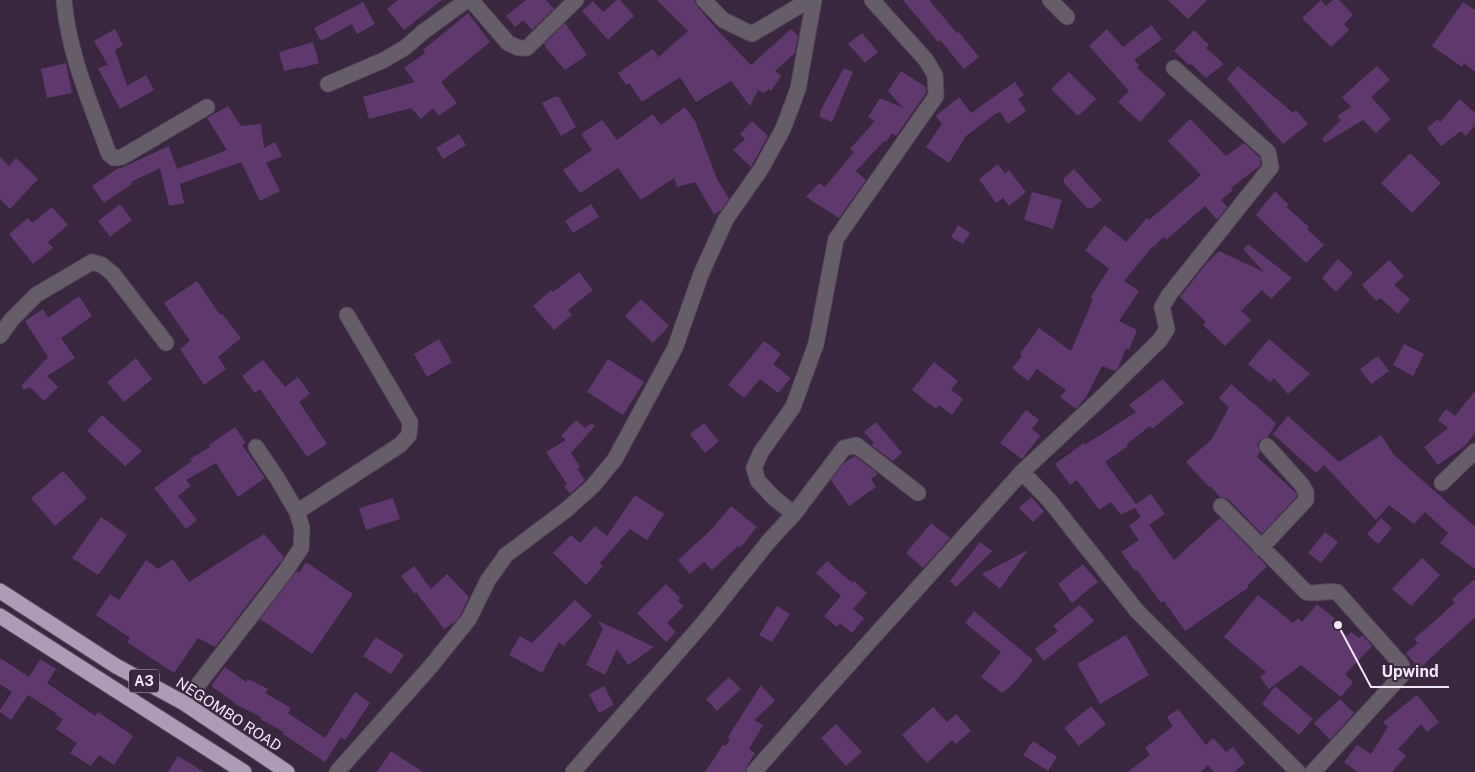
<svg xmlns="http://www.w3.org/2000/svg" width="1475" height="772" font-family="'Public Sans',sans-serif">
<style>
.building{fill:#5f396e}
.lines{fill:none;stroke-linecap:round;stroke-linejoin:round}
.minor-casing{stroke:#56465b;stroke-width:17}
.highway-casing{stroke:#56465b;stroke-width:17}
.minor{stroke:#655d68;stroke-width:15}
.highway{stroke:#ae9bb7;stroke-width:15}
.labels{text-anchor:middle;dominant-baseline:central;stroke-width:4;stroke-linejoin:round;paint-order:stroke}
.shield{fill:#38273e;stroke:#baadbf;stroke-width:1}
.shield-label{font-size:14px;font-weight:bold;fill:#f2e7f6}
.street-label{font-size:15px;fill:#f2e7f6;stroke:#38273e}
.leader{fill:none;stroke:#f2e7f6;stroke-width:2}
.callout-dot{fill:#f2e7f6;stroke:#38273e;stroke-width:2}
.callout-label{font-size:16px;text-anchor:middle;font-weight:bold;fill:#f2e7f6;stroke:#38273e;stroke-width:4;stroke-linejoin:round;paint-order:stroke}
</style>
<rect width="100%" height="100%" fill="#38273e"/>
<path class="building" d="M398,0H442L404,30L387,9Z
M526,0H546L554,9L532,30L523,20L515,27L506,16Z
M617,0H620L634,16L608,40L582,11L593,1L603,12Z
M657,0H694L697,6L720,33L751,65L791,29L798,36L795,53L775,71L781,76L771,91L769,89L764,93L758,90L750,106L731,81L696,102L680,77L642,102L629,83L626,85L618,73L653,49L658,56L653,62L688,31Z
M903,0H929L957,33L959,32L979,57L964,69L940,40L938,42Z
M1168,0H1207L1188,19Z
M1321,0L1326,6L1333,0H1339L1353,15L1344,24L1349,30L1331,47L1302,18Z
M363,2L375,24L357,34L352,24L321,41L314,28Z
M1463,2L1475,10V72L1464,63L1462,67L1432,46Z
M468,13L490,42L441,82L457,103L439,116L433,108L421,119L411,108L369,119L363,97L415,82L404,68L425,53L423,50Z
M565,23L587,55L565,70L545,47L546,46L544,44Z
M1151,25L1162,39L1134,60L1139,65L1137,68L1166,94L1140,122L1118,102L1129,91L1089,46L1107,29L1123,47Z
M115,29L123,45L115,50L127,86L146,75L154,90L120,109L98,68L108,65L94,41Z
M1194,30L1209,45L1206,48L1224,64L1206,78L1191,64L1189,65L1174,51Z
M862,33L878,52L865,63L848,44Z
M313,42L319,63L302,68L301,67L284,71L279,52Z
M66,63L72,93L47,98L41,69Z
M1238,66L1293,113L1296,110L1308,124L1283,144L1227,79Z
M1377,66L1390,80L1371,97L1391,119L1376,133L1363,120L1325,143L1322,139L1341,120L1337,116L1351,107L1342,97Z
M844,68L853,72L832,122L820,117V111Z
M901,71L926,87V93L896,136L892,133L886,142L884,141L856,171L866,180L839,218L806,197L819,183L825,187L854,152L850,149L875,121L868,117L880,98L903,108L888,91Z
M1069,72L1096,99L1078,116L1051,89Z
M1015,82L1024,95L1018,99L1026,111L1008,124L1000,112L995,114L966,136L949,163L926,147L942,124L936,116L959,97L971,113Z
M554,97H559L576,127L561,136L542,103Z
M1460,99L1475,113V125L1466,136L1461,131L1441,146L1427,128L1438,119L1440,122Z
M228,106L241,126L261,124L264,148L275,142L282,156L266,163L280,191L260,201L241,162L180,184L184,203L169,206L160,168L131,182L132,184L104,203L92,186L120,167L121,168L169,146L177,169L227,150L207,118Z
M685,107L695,121L717,179L729,199L721,210L714,214L695,182L677,187L674,178L641,200L618,168L580,193L563,170L592,150L581,134L602,120L617,140L653,114L661,125Z
M1190,119L1226,156L1244,143L1257,155L1260,158L1261,165L1231,188L1233,190L1221,200L1227,207L1217,220L1205,206L1167,239L1163,237L1154,247L1153,246L1124,281L1139,291L1119,321L1137,330L1129,350L1126,348L1118,368L1115,371L1102,366L1086,397L1076,409L1060,397L1066,390L1037,369L1028,381L1012,368L1022,356L1020,354L1039,328L1071,351L1093,299L1090,298L1109,269L1085,250L1105,225L1126,242L1147,218L1149,220L1201,175L1168,141Z
M752,121L768,136L751,167L733,150L745,139L740,134Z
M459,134L466,145L443,159L436,148Z
M1410,153L1441,183L1412,213L1381,183Z
M0,157L9,166L16,158L38,179L10,209L0,199Z
M998,164L1005,174L1009,170L1026,192L1009,206L1003,198L996,203L979,179Z
M1074,169L1102,200L1092,208H1087L1064,183V178Z
M1275,191L1289,205L1286,207L1309,227L1307,229L1324,245L1306,263L1256,215Z
M1032,192L1062,200L1053,229L1024,220Z
M120,204L132,220L110,237L98,221Z
M591,204L599,217L573,233L565,221Z
M52,207L68,225L48,242L53,248L33,264L9,234L28,218L32,223Z
M958,225L970,233L963,244L951,237Z
M1248,244L1292,278L1271,299L1262,290L1241,311L1251,320L1225,346L1203,325L1206,322L1180,297L1206,264L1219,251L1264,272L1243,249Z
M1338,259L1353,273L1336,292L1322,278Z
M1389,260L1404,276L1394,285L1410,299L1398,314L1380,298L1376,301L1362,285Z
M579,272L593,290L568,310L572,315L554,330L533,306L551,290L553,292Z
M197,281L220,315L222,314L241,338L218,357L226,369L204,385L180,349L190,341L164,303Z
M79,296L92,316L61,338L75,358L47,376L58,387L44,401L30,387L24,390L21,386L48,357L25,321L43,309L48,318Z
M641,299L669,326L653,343L625,316Z
M439,339L452,362L427,377L414,354Z
M1269,339L1310,374L1288,394L1274,378L1270,382L1248,364Z
M764,341L781,354L773,364L791,378L778,393L760,379L744,398L728,385Z
M1404,344L1424,354L1413,376L1393,365Z
M1378,356L1389,371L1371,384L1360,369Z
M136,358L152,379L124,402L107,382Z
M608,359L644,382L623,415L587,392Z
M263,360L285,387L298,377L310,394L299,402L327,444L307,457L260,389L255,393L242,376Z
M934,362L958,381L951,390L963,399L952,415L939,405L936,409L912,390Z
M1163,379L1184,403L1152,429L1150,426L1127,444L1128,446L1105,462L1136,504L1151,494L1165,514L1149,525L1174,560L1220,518L1267,566L1247,586L1249,587L1185,631L1164,601L1161,603L1137,570L1135,571L1121,552L1139,540L1129,526L1141,517L1135,508L1121,515L1111,502L1099,510L1077,480L1070,485L1055,464L1084,443L1085,445L1136,412L1129,405Z
M1231,384L1276,423L1268,437L1261,439L1258,443V447L1260,452L1257,457L1297,494V496L1262,534L1228,499L1220,497L1210,486L1209,487L1186,462L1212,439L1229,407L1219,398Z
M1475,391V433L1466,445L1438,465L1424,447L1448,428L1438,420L1446,409L1455,416Z
M1026,410L1039,420L1032,429L1040,436L1022,459L1000,443Z
M102,415L142,451L125,466L87,431Z
M1288,416L1339,462L1381,435L1394,455L1475,527V569L1440,543L1448,533L1425,512L1414,524L1389,505L1376,520L1324,465L1316,473L1273,434Z
M576,420L585,428L592,423L595,426L571,453L580,467L577,469L585,480L570,494L564,486L567,484L546,452L566,440L561,436Z
M876,422L902,453L893,461L871,445L874,443L864,432Z
M704,423L719,441L705,453L690,434Z
M235,427L246,443L242,445L265,478L238,497L216,463L186,480L191,486L178,496L197,520L186,529L154,488L192,461L190,459L210,447L209,445Z
M855,456L878,474L871,479L876,487L849,506L831,480L844,463Z
M63,471L87,498L55,526L31,498Z
M635,495L664,514L647,540L630,529L600,563L603,566L586,585L553,553L571,535L580,543L595,526L607,536Z
M1031,497L1044,511L1033,522L1019,508Z
M393,498L400,519L366,530L359,508Z
M731,506L757,527L740,548L738,546L712,570L704,562L690,574L678,560L713,528Z
M101,517L127,535L98,575L72,558Z
M1381,518L1392,528L1378,544L1367,534Z
M931,523L950,538L923,568L906,553Z
M1325,532L1338,542L1321,563L1308,553Z
M264,534L284,557L215,647L198,638L174,673L127,642L130,638L96,615L110,594L119,600L146,560L158,569L173,559L189,582Z
M980,542L992,551L956,587L950,581Z
M1028,550L1000,589L982,574Z
M1422,558L1440,575L1411,606L1392,589Z
M827,561L852,583L854,581L867,593L853,609L864,618L852,633L840,623L837,627L824,616L841,596L816,573Z
M306,562L353,594L312,654L260,619L297,571L299,573Z
M1083,564L1098,582L1072,603L1058,584Z
M414,566L431,589L447,574L469,597L461,614L456,621L444,629L416,592L415,594L401,576Z
M1475,579V617L1419,669L1406,653L1418,643L1414,639L1455,603L1452,599Z
M666,584L680,598L678,601L684,606L667,623L676,632L666,642L637,613Z
M1258,595L1293,623L1298,618L1302,622L1317,604L1335,619L1331,623L1347,636L1351,632L1359,638L1362,635L1372,646L1345,674L1353,682L1341,697L1301,665L1269,689L1260,677L1266,672L1224,637Z
M575,600L592,616L563,646L559,642L542,673L509,655L520,636L532,643Z
M1079,605L1084,609L1094,621L1044,661L1035,649L1058,631L1053,626Z
M777,606L790,614L772,642L759,635Z
M974,611L1033,660L1013,684L1002,693L981,677L1001,652L965,623Z
M598,621L625,633L654,647L628,665L617,649L605,675L586,665L603,629Z
M1126,635L1149,675L1100,704L1077,664Z
M376,637L404,655L391,674L363,656Z
M0,658L29,677L40,659L56,669L47,683L95,716L98,712L133,736L114,765L99,755L91,766L70,753L77,743L56,729L63,719L55,714L56,713L28,695L11,720L0,712V710L12,692L0,684Z
M225,667L246,682L248,679L268,689L265,693L291,708L288,713L325,738L355,692L370,703L345,740L341,737L325,762L283,734L284,732L260,719L261,717L235,704V703L211,686Z
M729,677L741,689L717,711L706,699Z
M761,685L775,701L754,720L763,725L749,749L755,753L747,766L745,772H705L723,745L726,746L730,739L728,737Z
M604,686L614,705L599,713L589,694Z
M1275,686L1313,719L1299,735L1262,704Z
M1417,695L1439,722L1427,732L1421,724L1398,749L1406,756L1392,772H1358L1344,762L1357,745L1371,754L1388,727L1383,722Z
M1340,699L1354,713L1330,740L1314,723Z
M1091,706L1106,724L1079,746L1064,728Z
M933,707L947,722L956,714L971,731L956,744L952,740L927,763L902,735Z
M1178,709L1206,745L1213,738L1226,752L1233,747L1245,763L1234,772H1214L1208,765L1201,772H1128L1150,755L1145,748L1173,726L1167,717Z
M836,724L862,752L846,766L821,738Z
M1033,741L1057,757L1048,771L1023,755Z
M391,751L423,772H377Z
M178,756L204,772H168Z"/>
<g class="lines">
<defs>
<path id="minor" d="M64,0C68,52 91,105 109,154L114,158L122,157L207,107
M471,0L508,43L519,48H527L576,0
M704,0L723,20L752,34L809,0
M1050,0L1067,17
M328,84L384,60L406,47L423,32L467,0
M0,336L12,319L36,295L92,262L102,265L113,274L166,343
M256,447L277,478L297,512
M1022,472L1049,500L1137,611L1298,772
M1442,483L1475,451
M1221,506L1306,592C1316,595 1326,590 1337,592L1401,664L1403,669L1402,675L1313,772
M794,514L844,448L856,445L918,493
M1261,548L1306,500V492L1302,485L1267,446
M184,703L285,572L301,548L302,528L297,512L400,445L409,435L410,422L347,315
M337,772L431,666L469,619L488,580L506,555L566,510L593,486L615,459L675,348L701,274L726,219L761,169L783,129L798,89L814,0
M573,772L705,621L769,541L794,514L774,498L758,481L754,468L761,452L793,407L816,344L836,239L936,96L935,75L926,60L872,0
M754,772L826,690L1022,472L1100,399L1160,340L1167,329L1162,307L1169,295L1271,167L1268,152L1174,68"/>
<path id="highway" d="M0,591L116,666L184,703L287,772
M0,616L244,772"/>
</defs>
<use href="#minor" class="minor-casing"/>
<use href="#highway" class="highway-casing"/>
<use href="#minor" class="minor"/>
<use href="#highway" class="highway"/>
</g>
<g class="labels">
<rect class="shield" x="129" y="669.5" width="30" height="23" rx="4"/>
<g class="shield-label">
<text x="144" y="681">A3</text>
</g>
<g class="street-label">
<text transform="translate(229 714) rotate(33)">NEGOMBO ROAD</text>
</g>
</g>
<path class="leader" d="M1338 625L1371 687H1449"/>
<circle class="callout-dot" cx="1338" cy="625" r="5"/>
<g class="callout-label">
<text x="1410" y="677">Upwind</text>
</g>
</svg>
